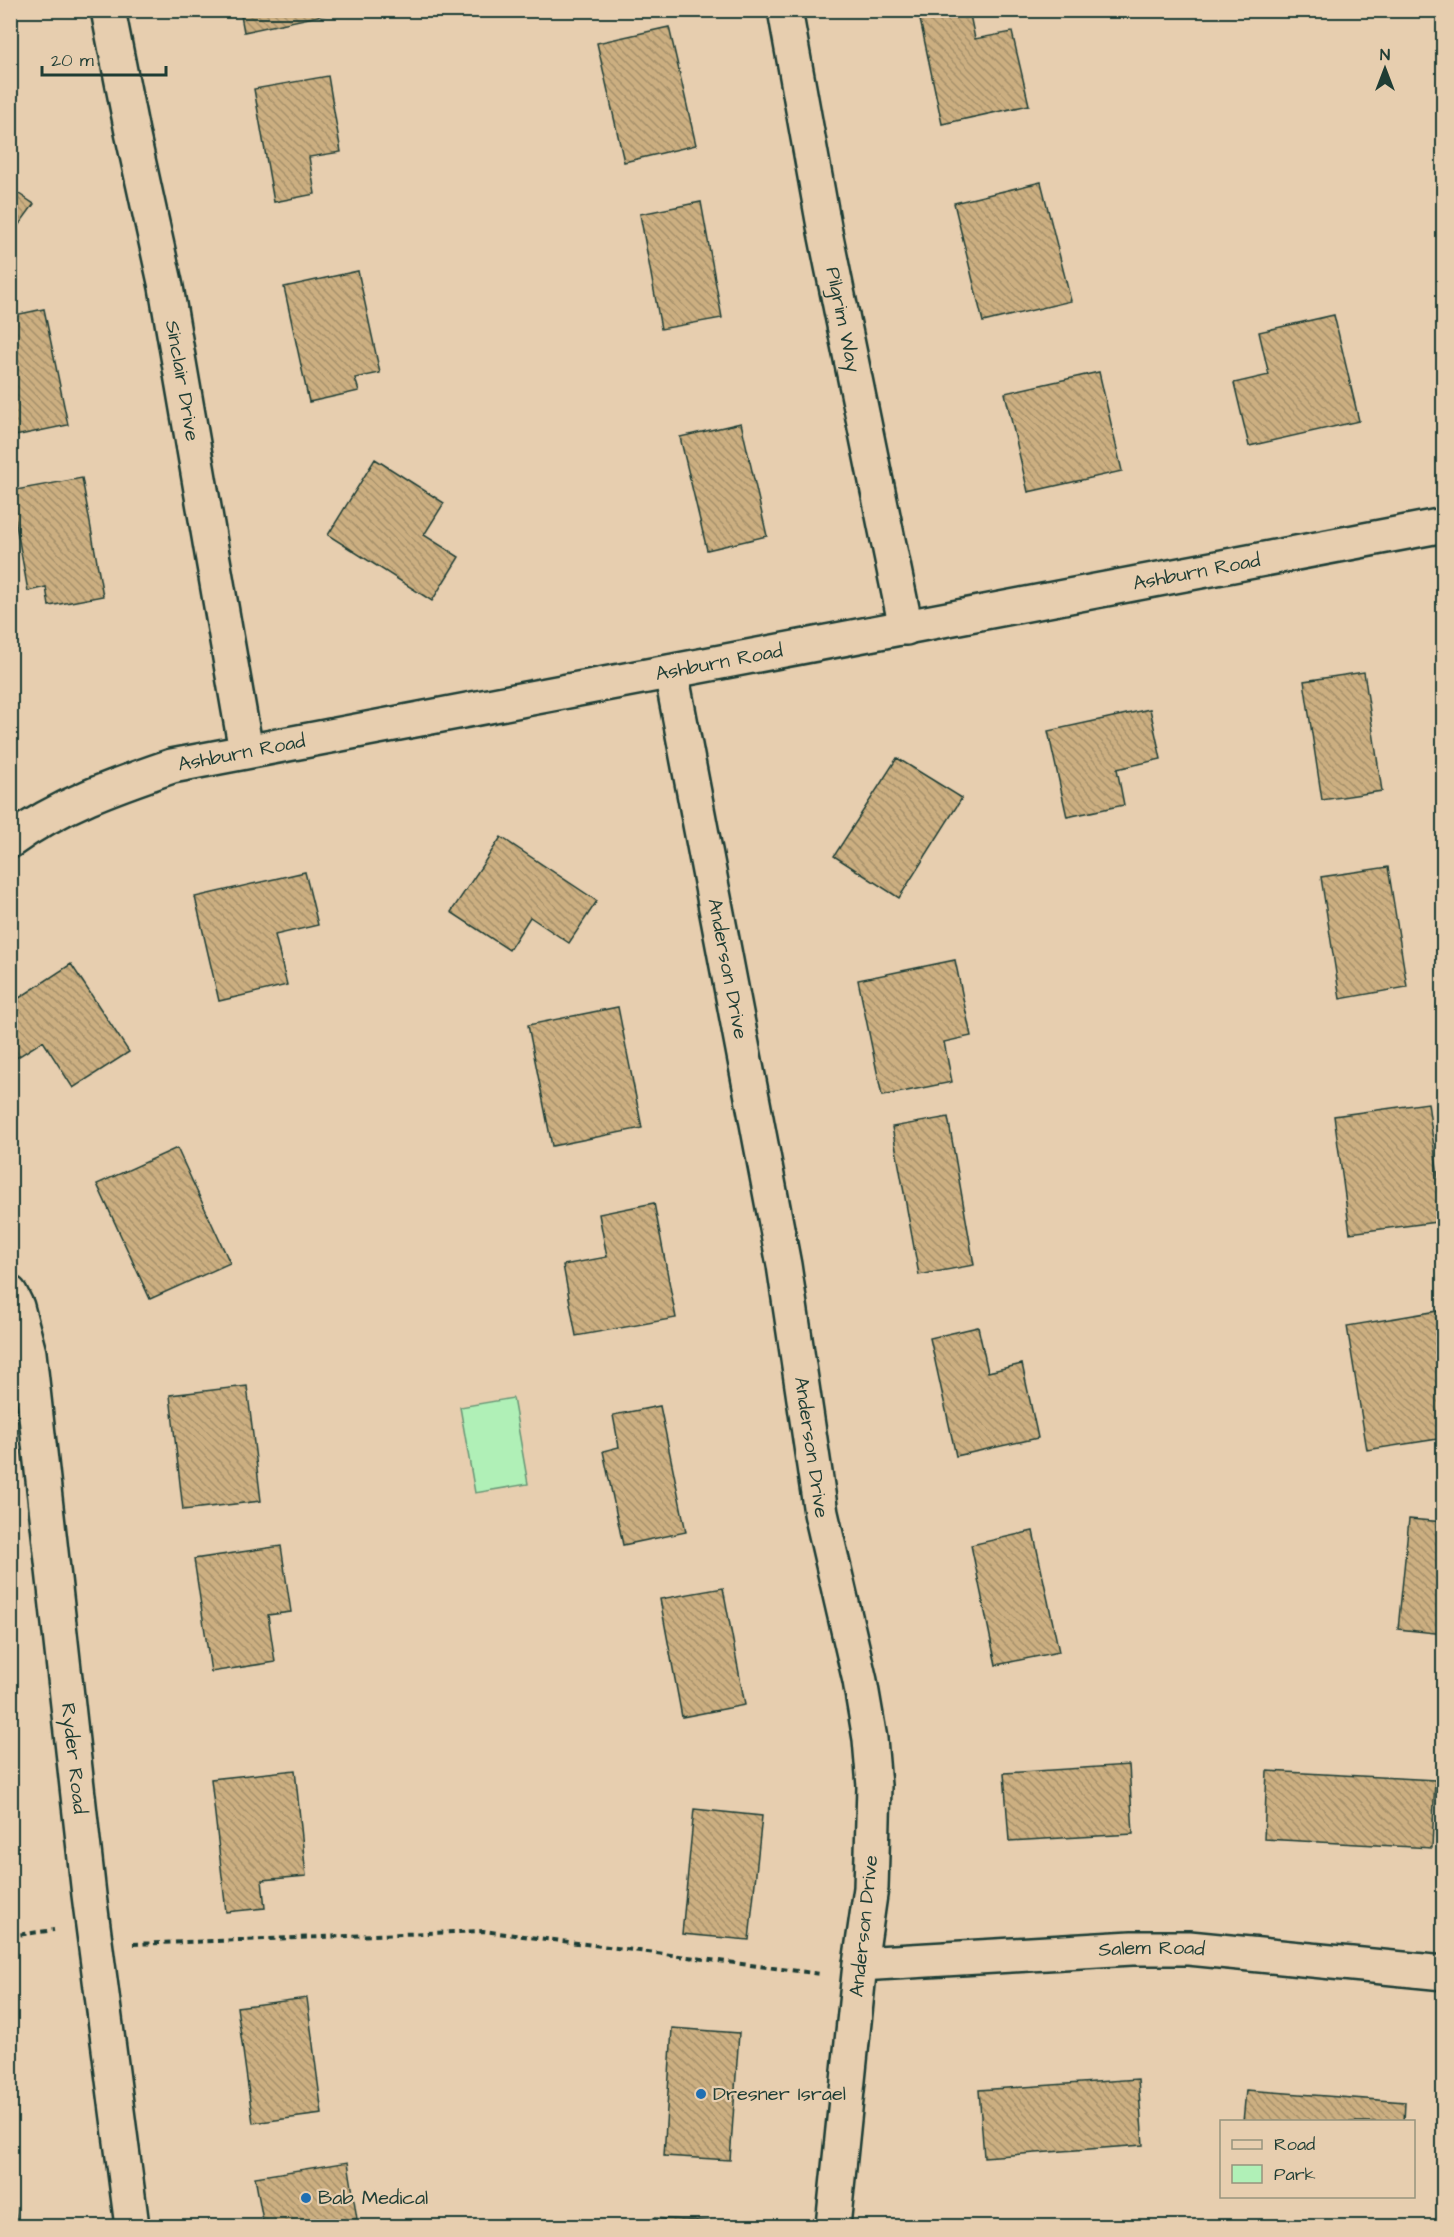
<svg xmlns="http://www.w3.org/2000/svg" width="1454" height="2237" font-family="'Architects Daughter',sans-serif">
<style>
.green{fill:#b0f0b7;stroke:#689676;stroke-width:1.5}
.building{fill:url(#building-back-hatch);stroke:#1f3d34;stroke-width:1.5}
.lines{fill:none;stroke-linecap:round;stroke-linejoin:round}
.minor-casing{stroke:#1f3d34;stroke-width:38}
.path{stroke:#1f3d34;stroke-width:4;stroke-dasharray:6 4.5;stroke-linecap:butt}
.minor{stroke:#e7ceaf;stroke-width:33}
.poi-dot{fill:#1f6fb2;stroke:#e7ceaf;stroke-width:2}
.labels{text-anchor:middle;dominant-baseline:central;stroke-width:4.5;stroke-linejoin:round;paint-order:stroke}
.street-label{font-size:20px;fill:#1f3d34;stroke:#e7ceaf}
.poi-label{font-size:20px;fill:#1f3d34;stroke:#e7ceaf;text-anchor:start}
</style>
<defs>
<pattern id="building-back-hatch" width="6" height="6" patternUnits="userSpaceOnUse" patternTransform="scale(1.5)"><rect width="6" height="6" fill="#ccaf81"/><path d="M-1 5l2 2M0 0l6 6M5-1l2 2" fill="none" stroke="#a5906a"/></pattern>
</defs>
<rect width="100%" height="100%" fill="#e7ceaf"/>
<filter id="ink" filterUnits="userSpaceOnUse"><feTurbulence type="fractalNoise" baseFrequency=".0167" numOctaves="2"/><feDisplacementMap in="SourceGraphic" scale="12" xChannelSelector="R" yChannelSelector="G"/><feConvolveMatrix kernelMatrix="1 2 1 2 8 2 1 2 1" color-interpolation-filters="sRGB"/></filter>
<g filter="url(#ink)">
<path class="green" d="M513,1398L528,1484L475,1493L460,1407Z"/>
<path class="building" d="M240,10H327L328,14L244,32Z
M918,10H969L975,39L1012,32L1029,105L942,124Z
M669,27L696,145L624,162L597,43Z
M328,76L341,152L309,157L315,194L274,202L254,89Z
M1041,182L1071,301L983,322L954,203Z
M10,188L34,204L10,237Z
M701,202L722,318L661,329L640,214Z
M358,271L380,373L355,378L359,391L309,402L284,287Z
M44,309L68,425L10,437V316Z
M1334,315L1359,421L1249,446L1234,383L1269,375L1259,332Z
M1099,372L1122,471L1028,492L1005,393Z
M741,423L767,536L707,550L680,437Z
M375,459L444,503L424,535L459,557L432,601L328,535Z
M82,478L103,596L49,606L46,587L28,591L10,491Z
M1364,672L1382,791L1322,800L1304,681Z
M1150,709L1161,759L1117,769L1124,805L1067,817L1048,731Z
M897,758L962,798L899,898L834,856Z
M501,837L597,901L569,943L530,917L509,950L451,912Z
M1388,867L1407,987L1340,999L1321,877Z
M305,872L318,925L275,935L287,985L219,1001L195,897Z
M955,960L971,1036L944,1042L952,1082L882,1096L858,980Z
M71,964L129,1052L73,1088L43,1041L10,1062V1004Z
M618,1007L642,1128L552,1146L528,1025Z
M1428,1103L1444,1221L1350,1233L1334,1116Z
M948,1117L974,1265L919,1275L892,1127Z
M177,1148L230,1263L150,1299L97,1184Z
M654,1203L676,1318L576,1336L563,1265L607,1257L599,1214Z
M1444,1310V1438L1367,1450L1347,1326Z
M978,1327L988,1372L1022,1364L1038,1438L956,1456L930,1338Z
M247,1386L261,1501L183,1510L170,1395Z
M660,1406L686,1532L623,1545L603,1451L619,1447L613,1415Z
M1409,1519L1444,1522V1634L1398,1629Z
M1033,1531L1059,1652L996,1665L971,1545Z
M281,1546L291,1612L268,1615L275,1662L211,1672L194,1559Z
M723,1588L745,1705L682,1717L660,1599Z
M1129,1765L1133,1834L1009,1841L1004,1773Z
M295,1770L306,1876L262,1880L265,1908L226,1912L211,1779Z
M1267,1771L1435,1780L1432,1848L1264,1839Z
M694,1809L762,1816L749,1940L682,1934Z
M307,1998L322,2114L253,2123L237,2007Z
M672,2028L739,2033L730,2160L664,2156Z
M1138,2079L1143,2145L984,2157L979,2090Z
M1246,2090L1405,2102L1404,2122H1243Z
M348,2162L357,2219L331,2223V2226H264L255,2177Z
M10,2188H12L17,2226H10Z
M653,2218L716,2222V2226H652Z"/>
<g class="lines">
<defs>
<g id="minor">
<path id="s1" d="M108,10L132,132L166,287L246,751"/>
<path id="s2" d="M785,10L825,232L906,628"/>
<path id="s3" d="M671,672L784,1265L821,1513L860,1681L870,1739L874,1786L871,1888L860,1964L833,2226"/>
<path id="s4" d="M10,841C59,805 116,785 172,766L1444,525"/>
<path id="s5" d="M10,1293L17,1307L29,1353L89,1895L132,2226"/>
<path id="s6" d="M860,1964L1132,1948H1189L1444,1973"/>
</g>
</defs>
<use href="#minor" class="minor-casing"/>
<path class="path" d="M10,1936L54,1930
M133,1944L483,1931L821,1974"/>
<use href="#minor" class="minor"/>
</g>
</g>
<g class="poi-dot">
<circle cx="701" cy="2094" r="6"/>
<circle cx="306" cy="2198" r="6"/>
</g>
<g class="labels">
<g class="street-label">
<text stroke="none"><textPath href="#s2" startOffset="315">Pilgrim Way</textPath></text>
<text stroke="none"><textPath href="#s1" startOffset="378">Sinclair Drive</textPath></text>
<text stroke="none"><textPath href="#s4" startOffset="1222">Ashburn Road</textPath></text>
<text stroke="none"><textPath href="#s4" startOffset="736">Ashburn Road</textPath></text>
<text stroke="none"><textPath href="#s4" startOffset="250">Ashburn Road</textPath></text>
<text stroke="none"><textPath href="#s3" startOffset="302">Anderson Drive</textPath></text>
<text stroke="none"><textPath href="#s3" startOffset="788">Anderson Drive</textPath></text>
<text stroke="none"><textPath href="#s5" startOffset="471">Ryder Road</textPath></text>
<text transform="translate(864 1926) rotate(-84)">Anderson Drive</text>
<text stroke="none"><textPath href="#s6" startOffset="292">Salem Road</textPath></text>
</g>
<g class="poi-label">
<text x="713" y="2094">Dresner Israel</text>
<text x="318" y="2198">Bab Medical</text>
</g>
</g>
<rect width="1454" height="2237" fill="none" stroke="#e7ceaf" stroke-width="36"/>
<rect x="18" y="18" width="1418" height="2201" fill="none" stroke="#1f3d34" stroke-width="2" filter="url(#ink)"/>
<rect x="1220" y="2120" width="195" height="78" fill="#e7ceaf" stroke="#97947e" stroke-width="1.5"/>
<rect x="1232" y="2140" width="30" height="9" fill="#e7ceaf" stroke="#97947e" stroke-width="1.5"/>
<text x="1274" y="2150" font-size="18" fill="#1f3d34">Road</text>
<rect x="1232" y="2165" width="30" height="18" fill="#b0f0b7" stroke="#97947e" stroke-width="1.5"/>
<text x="1274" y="2180" font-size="18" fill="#1f3d34">Park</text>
<g transform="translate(1385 69)" stroke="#e7ceaf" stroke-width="4.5" paint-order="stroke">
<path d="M0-4.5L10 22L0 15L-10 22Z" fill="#1f3d34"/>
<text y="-9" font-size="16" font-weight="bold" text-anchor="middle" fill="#1f3d34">N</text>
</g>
<path d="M42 66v9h124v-9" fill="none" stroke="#1f3d34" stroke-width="3"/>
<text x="51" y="66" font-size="18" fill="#1f3d34" stroke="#e7ceaf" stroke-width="4.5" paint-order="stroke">20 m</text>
</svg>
